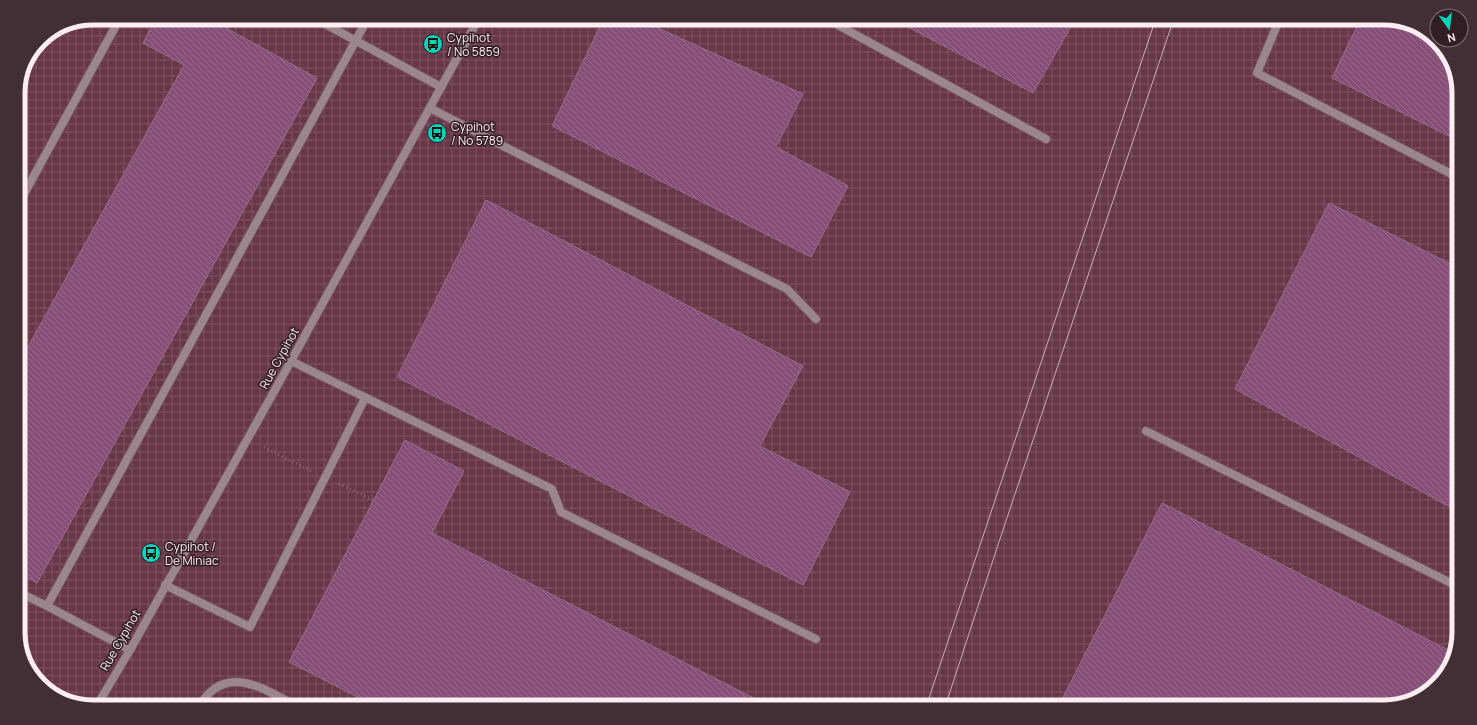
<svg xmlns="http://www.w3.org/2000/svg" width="1477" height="725" font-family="Manrope,sans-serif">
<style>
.industrial{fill:url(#industrial-grid)}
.building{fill:url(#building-back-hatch);stroke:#966f8a}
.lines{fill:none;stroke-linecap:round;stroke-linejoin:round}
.lane-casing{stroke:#734e5b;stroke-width:10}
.street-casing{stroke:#734e5b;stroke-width:10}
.path{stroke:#8b6a76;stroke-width:2.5;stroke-dasharray:1 3;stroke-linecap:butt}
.lane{stroke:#9c868d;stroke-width:8}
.street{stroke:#9c868d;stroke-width:8}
.tram{stroke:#c9b1b8;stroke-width:1}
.labels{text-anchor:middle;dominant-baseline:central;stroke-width:3;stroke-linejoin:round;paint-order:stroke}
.poi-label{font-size:12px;fill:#feeef2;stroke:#311e25;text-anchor:start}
.street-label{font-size:12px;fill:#feeef2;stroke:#311e25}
.rim{fill:none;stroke:#feeef2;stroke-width:5}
</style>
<defs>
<pattern id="industrial-grid" width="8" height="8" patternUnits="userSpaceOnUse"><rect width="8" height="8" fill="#673748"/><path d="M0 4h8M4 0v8" fill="none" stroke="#7e5463"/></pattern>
<pattern id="building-back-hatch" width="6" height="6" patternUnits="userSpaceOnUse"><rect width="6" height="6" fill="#864f77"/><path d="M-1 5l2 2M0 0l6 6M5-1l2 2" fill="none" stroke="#98698b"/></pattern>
</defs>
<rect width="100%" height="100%" fill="#582f3e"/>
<path class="industrial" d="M93,18H1384L1417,26L1447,51L1459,88V632L1451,665L1426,695L1385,707H93L60,699L31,674L18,638V88L40,40L64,24Z"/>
<path class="building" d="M156,18H208L317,78L37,583L18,572V365L184,65L143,43Z
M604,18H636L803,94L776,147L848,186L811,257L552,126Z
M891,18H1076L1033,93Z
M1361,18H1384L1417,26L1447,51L1459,88V141L1332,78Z
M486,200L803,366L760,446L850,492L803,585L397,377Z
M1329,203L1459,268V512L1235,389Z
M405,440L464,471L432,533L771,707H377L289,662Z
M1162,503L1454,653L1451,665L1426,695L1385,707H1058Z"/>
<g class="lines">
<defs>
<path id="lane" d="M314,18L441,87
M825,18L1046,139
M1280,18L1257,73L1459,178
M430,108L503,146L787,289L816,319
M18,205L120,18
M291,361L552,489L561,512L816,639
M1146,431L1459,587
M165,585L250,627L365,398
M18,592L47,606
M130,650L47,606L368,18
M199,707C225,661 264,689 298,707"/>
<path id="street" d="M96,707L130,650L291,361L479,18"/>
</defs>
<use href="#lane" class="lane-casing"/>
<use href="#street" class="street-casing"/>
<path class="path" d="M264,447L311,471
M339,484L374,500"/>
<use href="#lane" class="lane"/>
<use href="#street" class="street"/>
<path class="tram" d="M926,707L1156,18
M945,707L996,551L1174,18"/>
</g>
<defs>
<symbol id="bus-disc" viewBox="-11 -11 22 22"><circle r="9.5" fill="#00d5b7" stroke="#311e25"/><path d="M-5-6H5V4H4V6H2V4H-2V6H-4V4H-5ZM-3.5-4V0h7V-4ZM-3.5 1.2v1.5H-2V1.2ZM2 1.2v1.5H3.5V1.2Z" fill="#111"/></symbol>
</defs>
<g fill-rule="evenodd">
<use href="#bus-disc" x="422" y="33" width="22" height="22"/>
<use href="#bus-disc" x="426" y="122" width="22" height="22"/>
<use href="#bus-disc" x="140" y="542" width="22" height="22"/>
</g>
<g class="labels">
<g class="poi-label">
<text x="447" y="37">Cypihot<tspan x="447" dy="14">/ No 5859</tspan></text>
<text x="451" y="126">Cypihot<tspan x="451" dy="14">/ No 5789</tspan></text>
<text x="165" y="546">Cypihot /<tspan x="165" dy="14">De Miniac</tspan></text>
</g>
<g class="street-label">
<text transform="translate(279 358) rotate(-61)">Rue Cypihot</text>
<text transform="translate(120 640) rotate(-60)">Rue Cypihot</text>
</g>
</g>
<path d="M0 0H1477V725H0ZM93 25H1384A68 68 0 0 1 1452 93V632A68 68 0 0 1 1384 700H93A68 68 0 0 1 25 632V93A68 68 0 0 1 93 25Z" fill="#412f35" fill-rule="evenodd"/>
<path class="rim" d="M93 25H1384A68 68 0 0 1 1452 93V632A68 68 0 0 1 1384 700H93A68 68 0 0 1 25 632V93A68 68 0 0 1 93 25Z"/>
<g transform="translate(1449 28) rotate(165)"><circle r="19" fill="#311e25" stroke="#837177"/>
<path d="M0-3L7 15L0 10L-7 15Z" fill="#00d5b7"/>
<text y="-6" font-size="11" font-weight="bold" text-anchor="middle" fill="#feeef2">N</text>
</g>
</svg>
